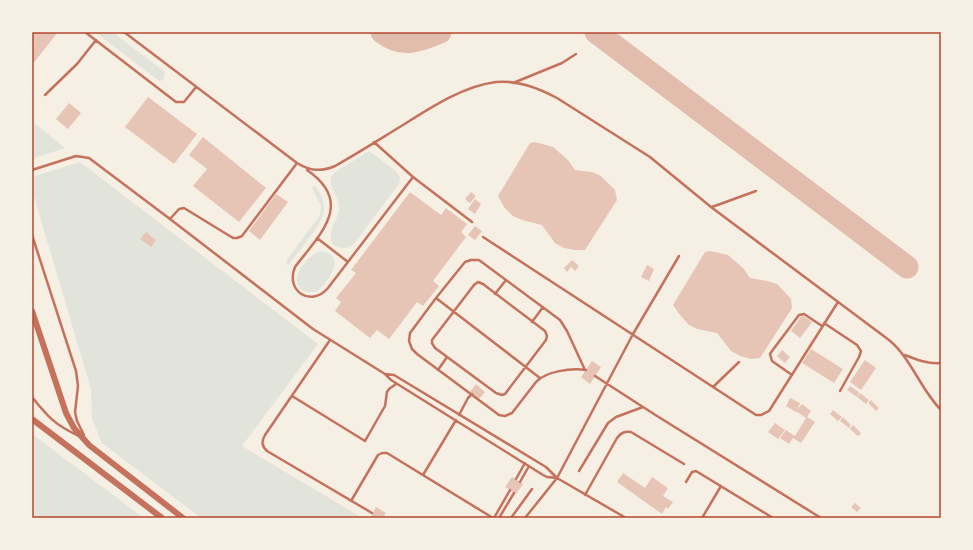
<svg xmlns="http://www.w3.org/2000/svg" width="973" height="550" font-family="Literata,serif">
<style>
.green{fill:#e2e4dc}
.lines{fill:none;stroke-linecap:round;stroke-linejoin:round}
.taxiway{stroke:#e2bdae;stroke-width:23}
.building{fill:#e6c5b7}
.service{stroke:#c5725c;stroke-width:2.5}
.tertiary{stroke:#c5725c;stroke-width:6}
.neatline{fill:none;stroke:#b5482f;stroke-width:1.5}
</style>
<rect width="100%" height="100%" fill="#f6efe4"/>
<path class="green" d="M95,32H112L165,72L164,79L161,81L158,80Z
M32,121L65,148L32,159Z
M369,151L396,171L400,177L399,184L354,244C345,252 328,248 331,234C332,224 339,217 339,207C339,196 329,189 331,177L335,172Z
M80,162L318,344L242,446L363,518H201L102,443L92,419L91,389L32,190V177Z
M314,185C320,191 325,202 324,211C322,225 298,252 289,264L287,265L286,261L320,215L321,206L312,188Z
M322,251C347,256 329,280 318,291C308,295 295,290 297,277C298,268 312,252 322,251Z
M32,434L144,518H32Z"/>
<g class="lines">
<path class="taxiway" d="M382,32C402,48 418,41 440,32
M596,32L907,267"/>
</g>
<path class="building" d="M32,32H58L32,65Z
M148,97L197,134L174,164L125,127Z
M69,103L81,113L68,129L56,119Z
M203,137L266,188L239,222L193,186L207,169L189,155Z
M535,142L553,147L568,160L575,170L592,172L601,176L615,190L617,200L585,250H575L564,248L555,243L542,225L522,220L513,216L504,207L498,196L530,143Z
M410,192L441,215L446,208L467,224L461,232L466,237L433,281L439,286L423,306L417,302L389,339L377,330L370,338L335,311L341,302L336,298L356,273L351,270Z
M471,192L476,196L470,203L465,199Z
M276,194L288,202L260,240L249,231Z
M475,199L481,204L475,214L468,209Z
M475,226L482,231L475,240L468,235Z
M146,232L156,240L151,247L140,239Z
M710,251L728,255L744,269L750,278L767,281L777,284L791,299L792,308L760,358L751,359L740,356L731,351L717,333L697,329L689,325L680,315L673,305L705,252Z
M572,260L579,266L575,271L571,267L567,272L564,268Z
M647,265L654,269L649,281L641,277Z
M802,315L812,322L800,338L791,331Z
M811,349L843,369L834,383L802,363Z
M782,350L790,357L785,363L777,356Z
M865,360L876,368L861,390L850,382Z
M592,361L601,367L590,384L581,377Z
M476,384L485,392L479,399L470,392Z
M850,386L859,392L857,397L847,390Z
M860,393L869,400L866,404L857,397Z
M790,398L800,403L796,412L786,406Z
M871,400L879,408L876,411L868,403Z
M802,404L811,411L807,417L815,422L801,443L793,438L789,444L780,438L786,430L795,436L806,418L796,411Z
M833,410L842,417L838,421L830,414Z
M843,417L851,425L849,428L840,421Z
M775,423L785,430L778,439L768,432Z
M853,425L861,433L858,436L850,429Z
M623,473L645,488L652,477L668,488L663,496L673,502L668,509L666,507L662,514L617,482Z
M512,477L523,484L516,494L505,487Z
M855,503L861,508L857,512L851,507Z
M376,507L386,513L383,518H373L371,517Z"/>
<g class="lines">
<path class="service" d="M85,32L176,102H184L196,87
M124,32L297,163C310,171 321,172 335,166C358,153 380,139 403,125C430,108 463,86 496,82C518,80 538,88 557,98L650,157L711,207L889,340C912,359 920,389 941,410
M513,83L562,63L576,54
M45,95L77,64L96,40
M374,142L413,177L472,222
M32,170L76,156L89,158L170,219L313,329L385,374L391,380L543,475L547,477L557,478
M307,170C355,203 320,234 295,267C285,291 311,308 328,288L413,177
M712,207L756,191
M170,219L179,209L184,208L233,238H237L242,236L297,163
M32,235L76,371L78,386L75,412L77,421L84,435
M483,237L756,415H761L769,411L838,302
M317,238L348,262
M478,282L483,284L545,331L547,336L546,340L505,394L502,395L496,393L435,348L432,343V340L474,285Z
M495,294L506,280
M436,298L540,378
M532,322L543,307
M824,323L857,345L861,351L859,357L840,391
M330,340L265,435C261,442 262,446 267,451L372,513
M905,355C917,360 928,364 941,363
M438,370L447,357
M585,370L567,331L560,320L479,260H471L465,262L436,298L410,333L409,341L412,349L417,354L499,415L505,416L512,413L536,382C546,371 571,368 586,370
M385,374L394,375L546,467L557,478L626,518
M792,375L772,361L770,354L772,351L799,315L804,314L822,326
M595,376L657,416L821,518
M713,387L739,362
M292,396L365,441L385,406L387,392L389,389L396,384
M32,397C48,417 55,425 79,436
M459,415L468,398L472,394
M579,471L608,423L616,417L643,407
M423,475L456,420
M516,479L525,463
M520,482L529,466
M686,482L692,472L696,471L773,518
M585,495L617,438C621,433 624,431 631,432L684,464
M351,501L378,455L382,453H387L493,518
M494,518L510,490
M499,518L514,493
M511,518L532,489
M525,518L557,478L633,334L679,256
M702,518L721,486"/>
<path class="tertiary" d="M32,311L66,413L74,428L89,445L183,518
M32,419L162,518"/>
</g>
<rect width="973" height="550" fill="none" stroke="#f6efe4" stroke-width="66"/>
<rect x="33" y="33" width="907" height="484" class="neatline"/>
</svg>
